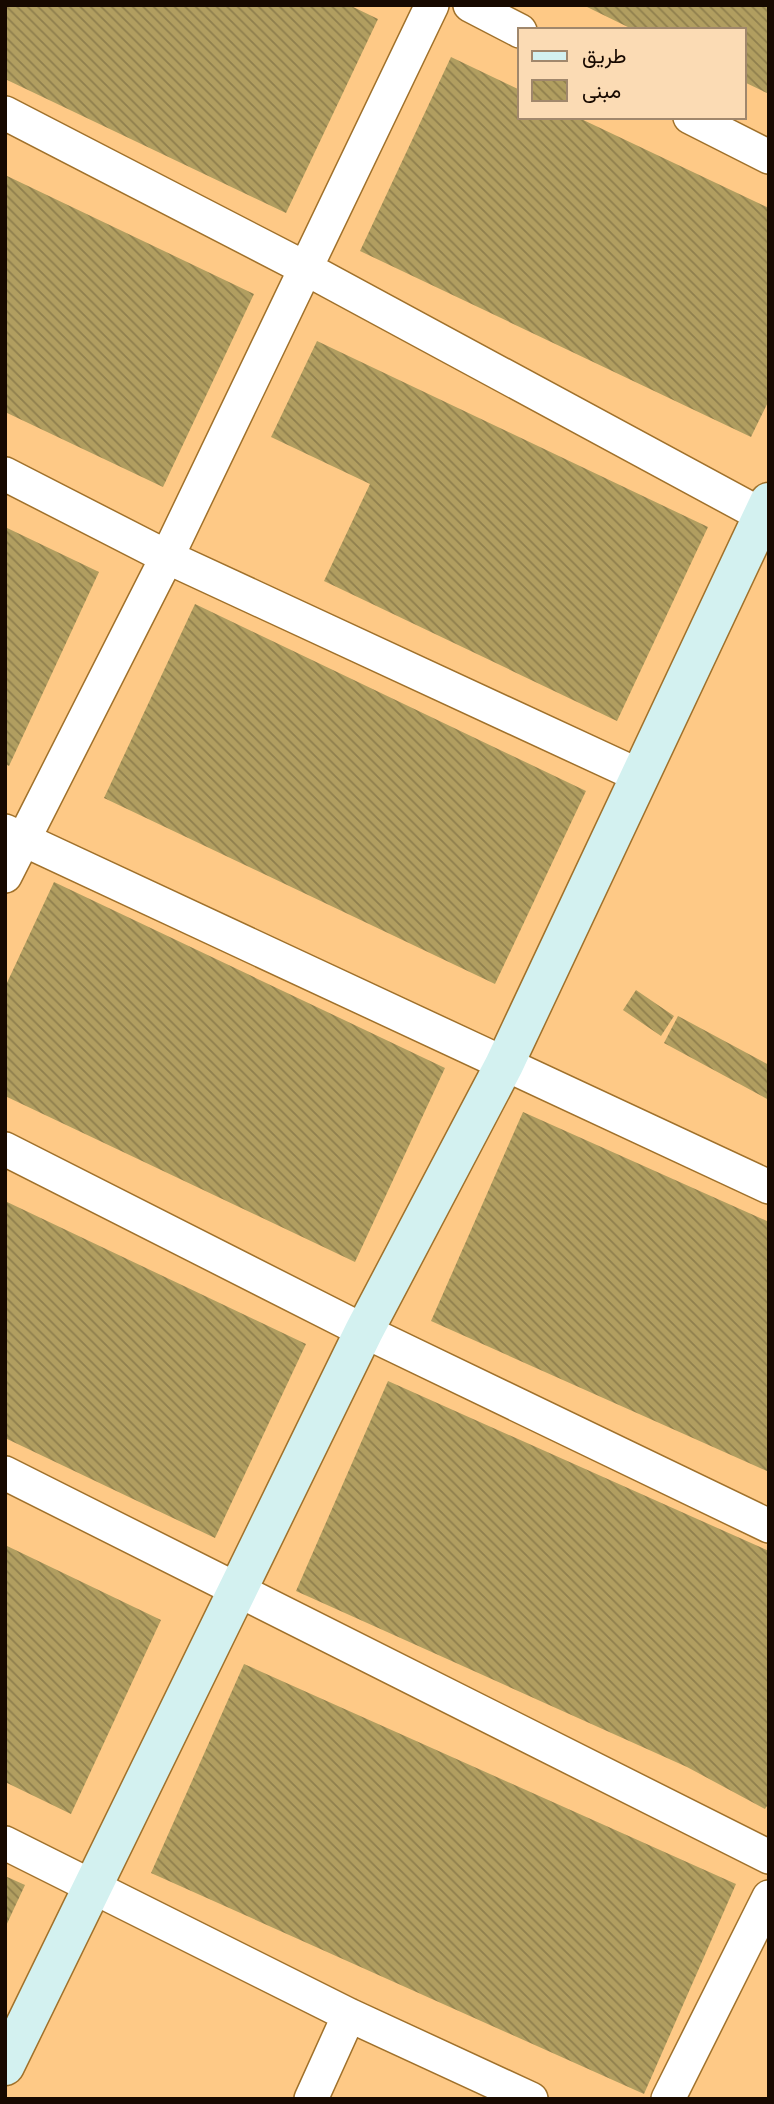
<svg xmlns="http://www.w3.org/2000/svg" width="774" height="2104" font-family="Arial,Vazirmatn,sans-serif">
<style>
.building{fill:url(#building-back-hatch)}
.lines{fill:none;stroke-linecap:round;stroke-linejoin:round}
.street-casing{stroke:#a0712b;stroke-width:36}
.secondary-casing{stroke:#a0712b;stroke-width:41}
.street{stroke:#fff;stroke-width:33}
.secondary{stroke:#d3f1f0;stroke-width:38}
</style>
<defs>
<pattern id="building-back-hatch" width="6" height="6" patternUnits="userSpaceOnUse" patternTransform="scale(1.75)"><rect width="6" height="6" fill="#b19e60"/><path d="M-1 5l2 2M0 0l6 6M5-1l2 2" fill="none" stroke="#8f7f4d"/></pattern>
</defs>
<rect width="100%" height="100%" fill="#fec986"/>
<path class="building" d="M5,5H349L378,19L286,213L5,79Z
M583,5H769V94L744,82V30H634Z
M451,57L520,90V117H577L769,208V400L751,437L360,251Z
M5,175L254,294L163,487L5,412Z
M317,341L708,527L617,721L324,581L370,484L271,437Z
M5,527L99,572L9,766L5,764Z
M195,604L586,791L495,984L104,798Z
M54,882L445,1068L355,1262L5,1096V987Z
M636,990L674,1016L661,1036L623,1010Z
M678,1016L769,1065V1100L664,1043Z
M523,1112L769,1222V1472L431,1321Z
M5,1201L306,1344L215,1538L5,1438Z
M388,1381L769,1551V1803L765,1809L687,1767L296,1591Z
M5,1545L161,1620L71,1814L5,1782Z
M244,1664L736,1884L644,2094L151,1873Z
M5,1876L25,1885L5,1928Z"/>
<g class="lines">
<defs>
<path id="street" d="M470,5L520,31
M5,113L305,268L769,519
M690,117L769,157
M5,474L167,557L640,776
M5,831L769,1187
M5,876L167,557L432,5
M5,1149L364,1331L769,1526
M5,1473L769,1857
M5,1843L349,2015L531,2099
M311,2099L349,2015
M668,2099L769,1897"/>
<path id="secondary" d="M5,2066L364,1331L504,1065L769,502"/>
</defs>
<use href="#street" class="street-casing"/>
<use href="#secondary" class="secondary-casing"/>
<use href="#street" class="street"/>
<use href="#secondary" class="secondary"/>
</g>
<rect width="774" height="2104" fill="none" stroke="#170900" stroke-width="14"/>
<rect x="518" y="28" width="228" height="91" fill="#fbdbb4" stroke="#a0876c" stroke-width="2"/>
<rect x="532" y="51" width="35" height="10" fill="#d3f1f0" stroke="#a0876c" stroke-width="2"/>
<text x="582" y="63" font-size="21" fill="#170900">طريق</text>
<rect x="532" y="80" width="35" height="21" fill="url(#building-back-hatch)" stroke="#a0876c" stroke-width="2"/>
<text x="582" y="98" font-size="21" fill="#170900">مبنى</text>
</svg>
